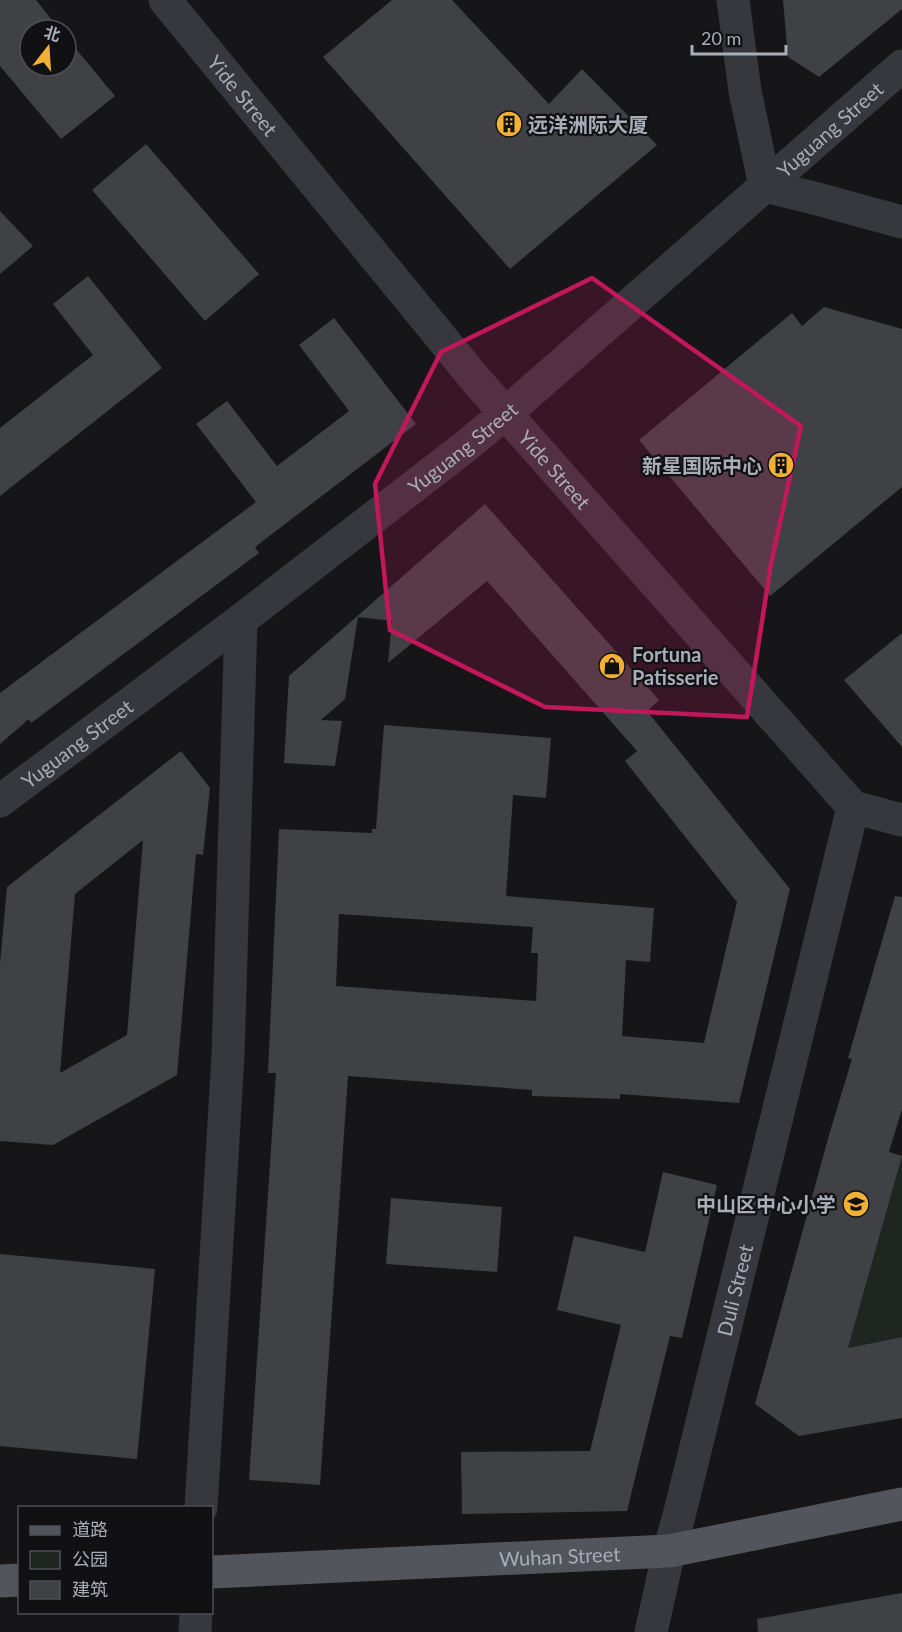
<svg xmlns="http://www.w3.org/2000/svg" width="902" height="1632" font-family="Lato,'Noto Sans SC',sans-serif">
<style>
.green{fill:#1e261f}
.building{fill:#404145;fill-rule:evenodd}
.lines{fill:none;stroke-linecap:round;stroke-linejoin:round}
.minor{stroke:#37383d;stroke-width:33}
.major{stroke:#53555c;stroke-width:33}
.marked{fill:#c2185b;fill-opacity:0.2;stroke:#c2185b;stroke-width:4.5;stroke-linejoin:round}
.labels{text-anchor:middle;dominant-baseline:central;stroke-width:4.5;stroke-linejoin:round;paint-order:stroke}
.street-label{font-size:20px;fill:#a8adb8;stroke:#111113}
.poi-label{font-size:20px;font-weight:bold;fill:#a8adb8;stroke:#111113;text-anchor:start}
</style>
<rect width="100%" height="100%" fill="#161618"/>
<path class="green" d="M902,1156V1337L848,1348Z"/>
<path class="building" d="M0,0H36L60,30H30V66H66V37L115,96L61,139L0,66Z
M392,0H452L549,104L582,69L657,145L510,269L323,57Z
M783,0H902V9L819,77L788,57Z
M146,144L259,274L205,321L92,190Z
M0,211L33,246L0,274Z
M88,276L162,368L0,496V428L93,355L53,304Z
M824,307L902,329V487L770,596L639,440L792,313L802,326Z
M334,318L416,424L255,547L259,553L31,723L29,719L0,744V693L256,502L196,424L227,401L277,466L349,411L299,345Z
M485,504L659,700L647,711L790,889L739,1103L620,1094V1099L532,1096V1090L348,1076L320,1485L249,1480L276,1073H268L279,829L372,833V829H376L384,725L551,738L546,798L513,795L506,896L654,908L650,962L626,960L622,1036L704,1043L737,902L625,761L637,751L487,581L388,663L392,621L358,617L345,699L321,720L342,721L335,766L284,763L289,676ZM339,914L533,927L531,953H538L536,1001L336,986Z
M902,633V747L844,680Z
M181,751L210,788L203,855L196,854L177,1075L53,1145L0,1141V964L7,887ZM143,840L127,1035L60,1073L75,894Z
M895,896L902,897V1109L889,1152L902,1156L848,1348L902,1337V1418L799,1436L755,1404L829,1135L852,1059L848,1058Z
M663,1172L717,1185L682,1338L670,1336L627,1511L462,1514L461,1452L590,1451L621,1325L557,1310L574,1236L645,1252Z
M391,1198L502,1207L497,1272L386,1264Z
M0,1254L155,1269L137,1459L0,1446Z
M902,1593V1632H758L757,1619Z"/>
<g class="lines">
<g class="minor">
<path id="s1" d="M165,0L476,380L853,807L902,820"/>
<path d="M733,0L745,91L765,186L814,198L902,222"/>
<path id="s2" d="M0,801L241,620L466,446L506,413L902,66"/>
<path d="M201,1508L228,1056L241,620"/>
<path d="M195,1632L196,1612"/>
<path id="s3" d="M651,1632L669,1551L680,1512L853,807"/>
</g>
<g class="major">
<path id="s4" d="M212,1572L669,1551L902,1504"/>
<path d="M0,1581L20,1580"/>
</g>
</g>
<path class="marked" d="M592,278L801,426L771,564L747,717L545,707L390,630L375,484L441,352Z"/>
<defs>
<symbol id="building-disc" viewBox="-11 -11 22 22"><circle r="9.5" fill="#f2b134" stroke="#111113"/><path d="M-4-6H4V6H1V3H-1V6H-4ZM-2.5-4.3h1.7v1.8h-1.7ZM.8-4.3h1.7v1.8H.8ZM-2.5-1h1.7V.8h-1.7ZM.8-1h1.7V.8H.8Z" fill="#111"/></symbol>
<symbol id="shop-disc" viewBox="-11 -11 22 22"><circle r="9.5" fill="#f2b134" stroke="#111113"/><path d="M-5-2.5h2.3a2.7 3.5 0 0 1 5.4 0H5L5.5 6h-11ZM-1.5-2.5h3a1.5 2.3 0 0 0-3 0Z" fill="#111"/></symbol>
<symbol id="school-disc" viewBox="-11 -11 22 22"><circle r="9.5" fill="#f2b134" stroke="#111113"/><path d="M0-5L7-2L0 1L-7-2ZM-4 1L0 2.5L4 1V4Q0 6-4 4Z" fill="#111"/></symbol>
</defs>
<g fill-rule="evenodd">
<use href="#building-disc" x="494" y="109" width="30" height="30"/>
<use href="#building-disc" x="766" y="450" width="30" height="30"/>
<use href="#shop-disc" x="597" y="651" width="30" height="30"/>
<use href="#school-disc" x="841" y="1189" width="30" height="30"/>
</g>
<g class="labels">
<g class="street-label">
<text stroke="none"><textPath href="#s1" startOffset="123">Yide Street</textPath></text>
<text stroke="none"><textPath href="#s2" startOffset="1068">Yuguang Street</textPath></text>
<text stroke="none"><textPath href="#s2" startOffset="582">Yuguang Street</textPath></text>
<text stroke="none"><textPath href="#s1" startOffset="610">Yide Street</textPath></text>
<text stroke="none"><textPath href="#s2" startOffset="96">Yuguang Street</textPath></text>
<text stroke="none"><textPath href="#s3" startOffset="352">Duli Street</textPath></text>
<text stroke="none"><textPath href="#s4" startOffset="348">Wuhan Street</textPath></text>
</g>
<g class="poi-label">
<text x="528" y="124">远洋洲际大厦</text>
<text x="762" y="465" text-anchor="end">新星国际中心</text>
<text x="632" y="654">Fortuna<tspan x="632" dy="23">Patisserie</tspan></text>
<text x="836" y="1204" text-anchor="end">中山区中心小学</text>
</g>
</g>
<rect x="18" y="1506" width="195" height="108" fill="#111113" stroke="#4d4f55" stroke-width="1.5"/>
<rect x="30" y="1526" width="30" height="9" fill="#53555c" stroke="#4d4f55" stroke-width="1.5"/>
<text x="72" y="1536" font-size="18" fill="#a8adb8">道路</text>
<rect x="30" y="1551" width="30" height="18" fill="#1e261f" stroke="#4d4f55" stroke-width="1.5"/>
<text x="72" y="1566" font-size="18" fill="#a8adb8">公园</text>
<rect x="30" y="1581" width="30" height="18" fill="#404145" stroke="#4d4f55" stroke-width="1.5"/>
<text x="72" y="1596" font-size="18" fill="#a8adb8">建筑</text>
<g transform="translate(48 48) rotate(17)"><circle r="28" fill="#111113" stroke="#4d4f55" stroke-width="1.5"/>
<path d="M0-4.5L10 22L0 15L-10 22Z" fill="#f2b134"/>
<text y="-9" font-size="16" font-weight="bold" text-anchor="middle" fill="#a8adb8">北</text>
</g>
<path d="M692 45v9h94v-9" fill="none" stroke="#a8adb8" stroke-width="3"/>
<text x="701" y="45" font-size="18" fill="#a8adb8" stroke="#111113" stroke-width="4.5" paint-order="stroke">20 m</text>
</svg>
